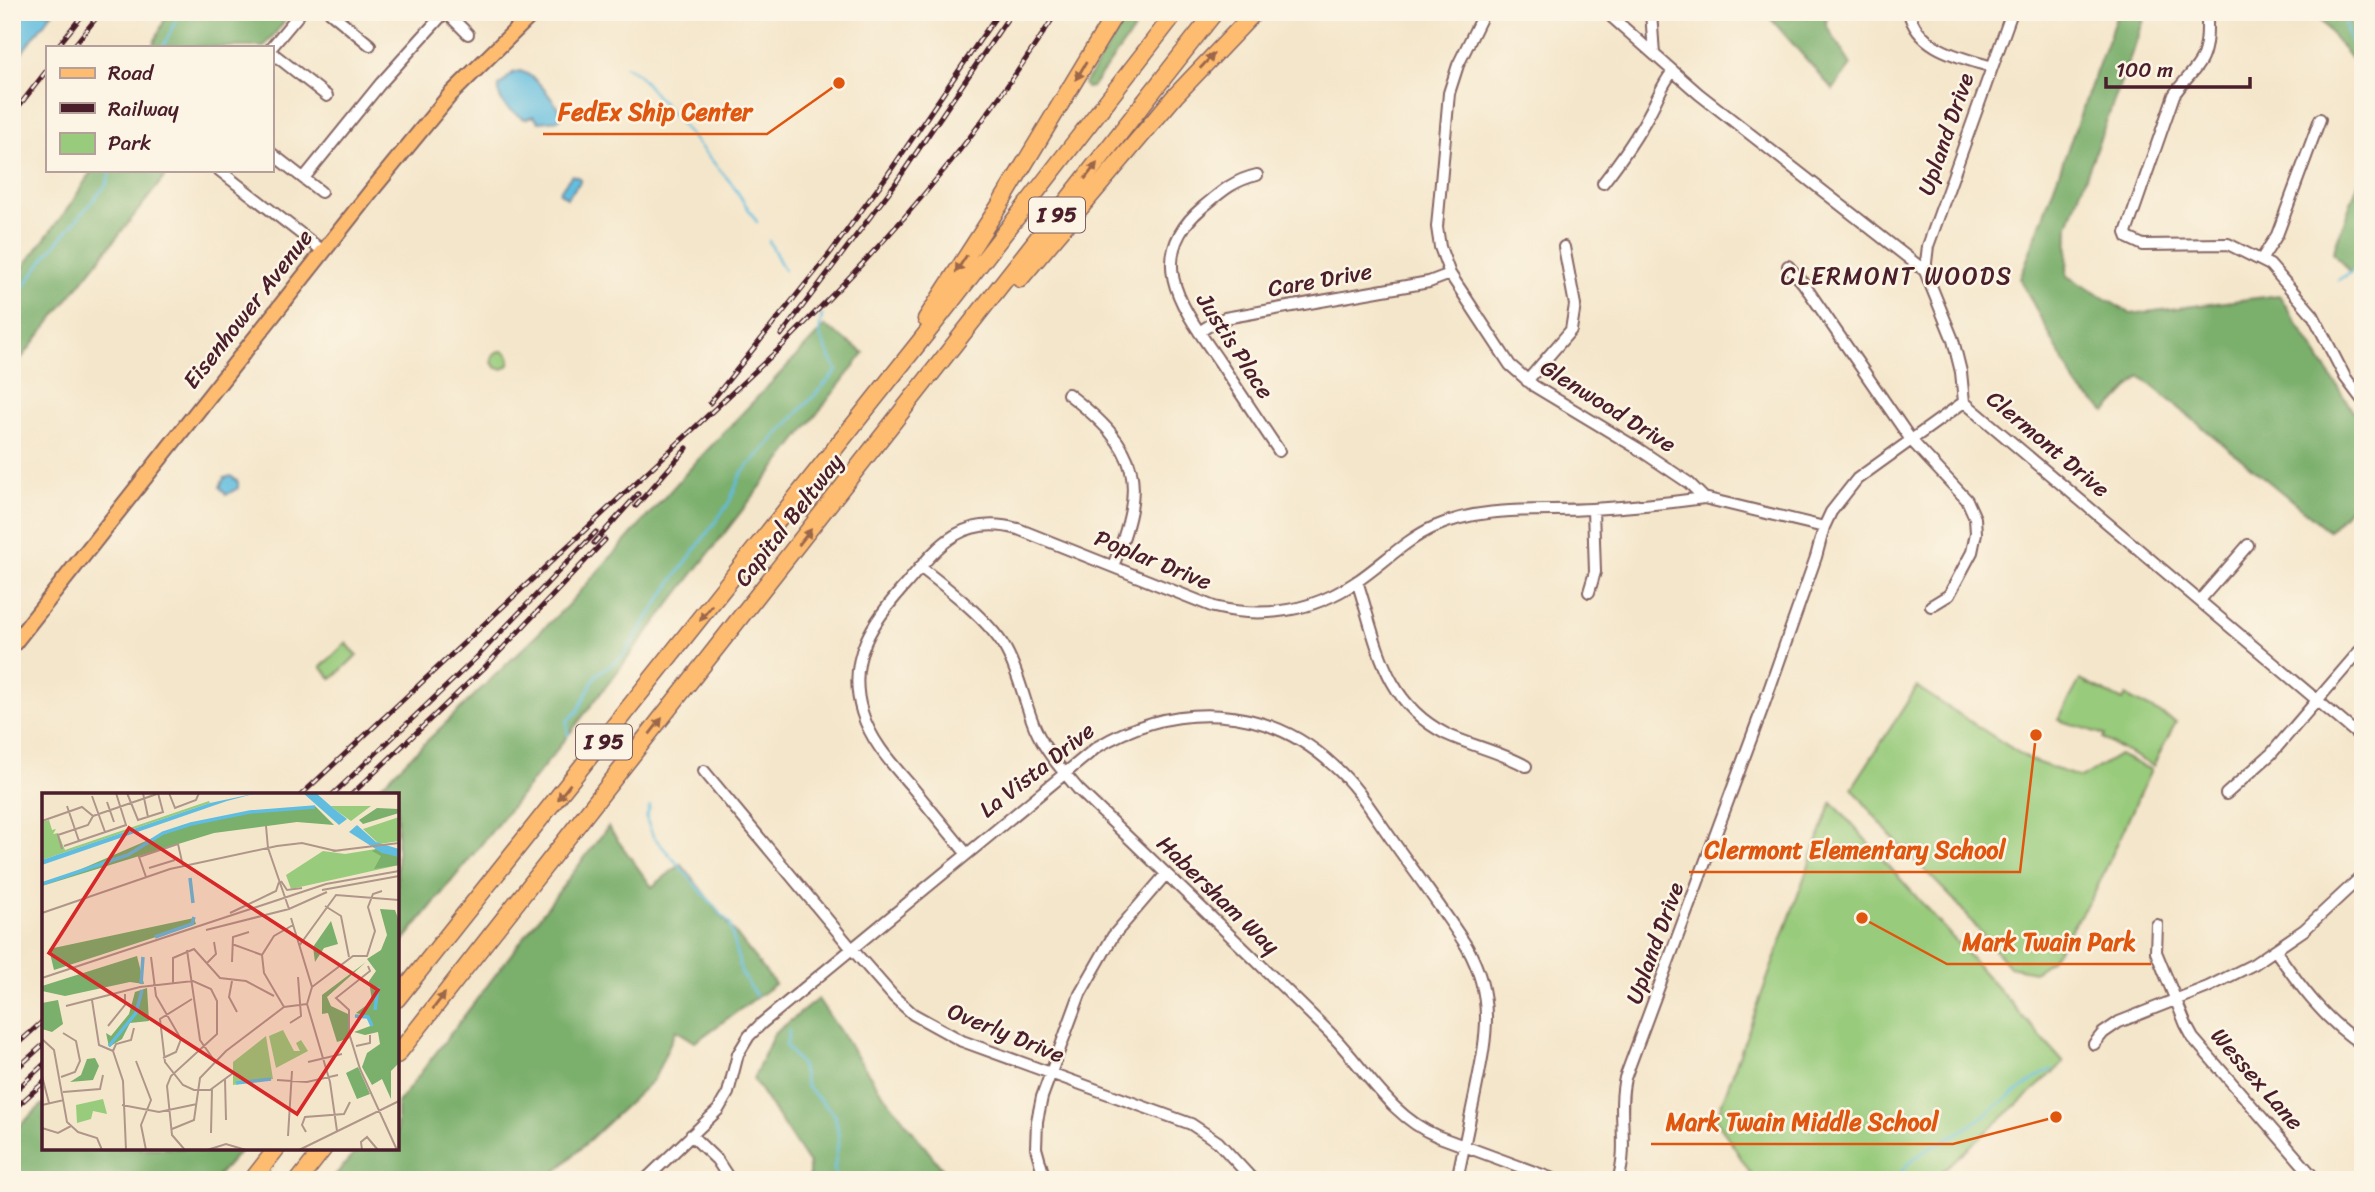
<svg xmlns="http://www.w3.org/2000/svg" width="2375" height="1192" font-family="Sriracha,sans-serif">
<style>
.green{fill:#98cb7c;stroke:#717554;stroke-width:2}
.forest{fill:#7aaf6c;stroke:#62674c;stroke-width:2}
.water{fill:#61bddf;stroke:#566e85;stroke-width:2}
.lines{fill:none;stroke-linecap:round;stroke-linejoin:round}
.stream{stroke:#61bddf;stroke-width:2.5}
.minor-casing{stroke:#866563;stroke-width:14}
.major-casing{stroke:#866563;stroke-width:18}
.highway-casing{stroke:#866563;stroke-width:19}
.minor{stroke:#fff;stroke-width:10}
.major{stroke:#febc70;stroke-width:14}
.highway{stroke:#febc70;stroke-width:16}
.rail-casing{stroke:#4a1f2b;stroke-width:5}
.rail{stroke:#fcf5e5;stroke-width:2.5;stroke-dasharray:8;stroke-linecap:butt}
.oneway{fill:#9b664a}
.labels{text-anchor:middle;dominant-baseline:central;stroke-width:5;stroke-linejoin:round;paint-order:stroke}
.shield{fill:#fcf5e5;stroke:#7f5f63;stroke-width:2}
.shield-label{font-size:21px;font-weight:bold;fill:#4a1f2b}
.street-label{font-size:23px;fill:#4a1f2b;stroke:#fcf5e5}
.neighbourhood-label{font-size:24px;letter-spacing:2px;fill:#4a1f2b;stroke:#fcf5e5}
.inset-river{fill:none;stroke:#61bddf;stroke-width:3.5}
.inset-road{fill:none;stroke:#b0968a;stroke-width:2}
.view{fill:#d62828;fill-opacity:0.15;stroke:#d62828;stroke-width:3.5}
.inset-edge{fill:none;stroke:#4a1f2b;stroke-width:3.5}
.leader{fill:none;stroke:#e0560e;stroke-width:2.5}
.callout-dot{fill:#e0560e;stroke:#fcf5e5;stroke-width:2.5}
.callout-label{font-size:24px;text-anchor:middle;font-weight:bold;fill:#e0560e;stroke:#fcf5e5;stroke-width:5;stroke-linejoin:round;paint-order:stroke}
</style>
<rect width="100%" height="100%" fill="#fcf5e5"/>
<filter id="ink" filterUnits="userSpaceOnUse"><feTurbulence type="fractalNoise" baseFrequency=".0143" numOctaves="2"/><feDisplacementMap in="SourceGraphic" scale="14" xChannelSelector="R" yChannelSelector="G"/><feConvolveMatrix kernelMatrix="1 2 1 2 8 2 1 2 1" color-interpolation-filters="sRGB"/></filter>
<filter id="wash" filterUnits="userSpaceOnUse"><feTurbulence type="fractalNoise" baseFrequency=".00686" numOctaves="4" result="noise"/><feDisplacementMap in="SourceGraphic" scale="28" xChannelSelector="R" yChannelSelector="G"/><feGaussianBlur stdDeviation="1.57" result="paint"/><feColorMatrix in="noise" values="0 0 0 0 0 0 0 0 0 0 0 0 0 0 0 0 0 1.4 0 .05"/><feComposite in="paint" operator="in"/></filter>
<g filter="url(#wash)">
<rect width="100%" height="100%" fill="#f4e6ca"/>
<path class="green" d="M492 360a9 9 0 1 1 18 0a9 9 0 1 1-18 0Z
M346,643L357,655L332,679L321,667Z
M2080,680L2123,701L2126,696L2176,722L2153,766L2103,739L2105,735L2058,720Z
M1917,687L2030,760L2081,778L2119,755L2151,770L2095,892L2051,960L2034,972L2009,967L1955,901L1890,835L1852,788Z
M1832,802L2064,1063L1932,1180H1755L1716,1119Z"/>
<path class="forest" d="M168,12H292L264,47H152Z
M1131,12H1147L1092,87L1086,88L1084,84Z
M1765,12H1827L1826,25L1851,65L1833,90Z
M2118,12H2147L2068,225L2067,276L2131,314L2279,295L2353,411L2363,418V493L2329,531L2140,376L2106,412L2078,388L2020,279Z
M2314,12H2363V74Z
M92,170H170L12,370V282L71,204Z
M2363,170V263L2350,273L2333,252Z
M825,326L864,353L549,760L397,949V795H371L567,606L697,461Z
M608,827L652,887L681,864L775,984L695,1042L676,1030L654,1079L547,1180H331L359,1148H397V1104Z
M818,999L877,1086L951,1180H809V1164L753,1079L774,1034Z
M44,1103V1148H243L214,1180H12V1133Z"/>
<path class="water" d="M15,12H53L12,65V15Z
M520,71C538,76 552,100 563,115L558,120L539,122L533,116L525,119C510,111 497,104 499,86L513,73Z
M572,175L580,178V182L567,198L559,192Z
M231,476L238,482V488L226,495L220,487L224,478Z"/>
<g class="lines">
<path class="stream" d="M2344,12C2346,33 2349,45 2363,61
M163,47L180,12
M625,66L637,73L732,184L757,222
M769,241L784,270
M2338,280L2363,265
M12,304L45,257L106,185L111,170
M568,735L567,721L578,711L596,675L623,656L673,580L729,503L741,474L837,371L819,334L822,314
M650,806L646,818L653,836L730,924L741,972L756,996
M789,1031L786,1046L801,1065L806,1086L835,1115L839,1138L834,1170L838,1180
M1897,1180C1908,1153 1948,1141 1971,1125C1998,1105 2023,1085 2052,1069"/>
</g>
</g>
<g filter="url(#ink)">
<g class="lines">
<defs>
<path id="minor" d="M330,12L370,45
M446,12L468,34
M1484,12L1458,65L1449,93L1437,227L1440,247L1450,274L1462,292L1510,365L1534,386L1637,448L1689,483L1704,498L1824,527
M1606,12L1699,94L1925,271L1953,340L1961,372L1964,402L2363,739
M1651,12L1654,54
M1909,12C1917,49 1960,57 1992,67
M2207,12C2207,27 2208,44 2202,58C2198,69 2181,83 2174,95L2126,233L2128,238L2143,245L2228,244L2270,265L2313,315L2345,377L2363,401
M271,48L301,12
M271,52L327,96
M271,153L321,192
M219,170L323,251
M1257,175C1234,180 1221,192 1203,207C1141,259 1185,311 1219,361C1239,391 1259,421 1279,451
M304,178L381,83L445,12
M1603,183C1620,161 1636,139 1649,114C1658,98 1661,86 1673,71
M2261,260L2277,235L2320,119
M1788,266L1803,283L1911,440L1967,500L1975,518L1976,533L1972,552L1949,595L1931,606
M1925,271L1928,246L2012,12
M1199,332L1215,322L1225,318L1429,282L1450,274
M1527,381L1571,330L1575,305L1564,247
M1068,394C1141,450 1147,482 1113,566
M920,567C946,587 989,620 1005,648C1019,672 1024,702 1035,728C1045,751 1062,770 1078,789C1161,869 1245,949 1327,1030C1364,1066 1388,1115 1437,1136L1556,1180
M1357,581C1377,642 1383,702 1446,734C1472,746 1501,752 1526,766
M1589,592L1595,572L1593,509
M2200,600L2248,545
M704,771L852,949L894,997L913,1014L962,1041L1191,1124L1218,1142L1253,1180
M2226,794L2271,754L2363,647
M966,853C948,831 930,809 912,787C892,764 871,742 862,712C846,658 873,621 907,583C939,545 962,514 1018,529L1214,607C1264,619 1313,611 1356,582C1383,564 1405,540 1434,527C1483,505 1541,512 1592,509C1630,507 1667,503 1704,498
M2157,925L2156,952L2186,1025L2193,1038L2316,1180
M2275,950C2300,986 2325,1021 2363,1045
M2094,1044L2103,1033L2119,1022L2208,987L2254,964L2304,930L2363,875
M691,1135L717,1160L730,1180
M645,1180L718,1110L728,1093L738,1054L749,1036L762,1023L1097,747C1174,701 1267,703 1334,766C1357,786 1373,813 1390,837C1416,874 1443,909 1467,947C1496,999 1486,1039 1475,1094C1469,1123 1463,1151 1457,1180
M1045,1180L1036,1148L1037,1121L1042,1097L1080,994L1113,936L1166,874
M1618,1180C1629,1147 1617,1112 1625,1078L1764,704L1816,557L1824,527L1831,512L1857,479L1964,402"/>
<path id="major" d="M12,646L372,190L450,95L534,12"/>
<path id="highway" d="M1020,279L1175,96L1255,12
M926,319L999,206L1116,12
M397,999L933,325L1176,12
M397,1055L1215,12
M252,1180L277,1148
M299,1180L324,1148"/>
</defs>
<use href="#minor" class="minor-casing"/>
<use href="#major" class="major-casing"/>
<use href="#highway" class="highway-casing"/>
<use href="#minor" class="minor"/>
<use href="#major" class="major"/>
<use href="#highway" class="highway"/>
<defs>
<path id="rail" d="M57,47L85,12
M73,47L101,12
M12,115L47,70
M781,335L895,184L1012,12
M710,403L831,252L886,177L999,12
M636,506L687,448
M594,543L638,494
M301,795L780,348C835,293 890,237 939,176C982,124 1020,69 1057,12
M332,795L476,658L596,532
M351,795L484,668L605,540
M12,1049L44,1020
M12,1073L44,1044
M12,1094L44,1064
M12,1111L44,1082"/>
</defs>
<use href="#rail" class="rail-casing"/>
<use href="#rail" class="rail"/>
</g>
<defs><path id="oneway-solid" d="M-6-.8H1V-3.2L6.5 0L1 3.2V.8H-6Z" transform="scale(1.75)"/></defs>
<g class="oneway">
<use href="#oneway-solid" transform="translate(1207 61) rotate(-47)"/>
<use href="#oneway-solid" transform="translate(1081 71) rotate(121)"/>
<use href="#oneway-solid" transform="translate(1091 171) rotate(-52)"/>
<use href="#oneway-solid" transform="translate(961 264) rotate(123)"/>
<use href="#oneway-solid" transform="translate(805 537) rotate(-52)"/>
<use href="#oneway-solid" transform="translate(706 613) rotate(128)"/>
<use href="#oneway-solid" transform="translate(656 726) rotate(-52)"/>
<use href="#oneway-solid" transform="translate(564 792) rotate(128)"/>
<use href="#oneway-solid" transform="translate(439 1001) rotate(-52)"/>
</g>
</g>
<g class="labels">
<g class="shield">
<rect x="1029" y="197.5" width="56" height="35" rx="5"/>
<rect x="576" y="724.5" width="56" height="35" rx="5"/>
</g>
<g class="shield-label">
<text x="1057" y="215">I 95</text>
<text x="604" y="742">I 95</text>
</g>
<g class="street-label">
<text transform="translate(1946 134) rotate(-71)">Upland Drive</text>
<text transform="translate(1320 280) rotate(-10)">Care Drive</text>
<text transform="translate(248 309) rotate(-52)">Eisenhower Avenue</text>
<text transform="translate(1235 346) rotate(57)">Justis Place</text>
<text transform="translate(1608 406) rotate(32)">Glenwood Drive</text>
<text transform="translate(2048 444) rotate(40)">Clermont Drive</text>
<text transform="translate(789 520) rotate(-52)">Capital Beltway</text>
<text transform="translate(1153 560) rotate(22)">Poplar Drive</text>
<text transform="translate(1037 770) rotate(-38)">La Vista Drive</text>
<text transform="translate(1218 895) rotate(44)">Habersham Way</text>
<text transform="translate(1655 943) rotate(-70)">Upland Drive</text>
<text transform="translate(1006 1033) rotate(22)">Overly Drive</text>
<text transform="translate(2257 1079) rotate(49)">Wessex Lane</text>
</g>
<g class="neighbourhood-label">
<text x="1897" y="276">CLERMONT WOODS</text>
</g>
</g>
<g transform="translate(42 793)">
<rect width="357" height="357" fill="#f4e6ca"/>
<path d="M167,8L168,10L0,67V29L7,27L10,37L14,36L11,41L16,40L23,57ZM288,13H329L309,28ZM357,24V48L337,51L321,36ZM334,56L357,64V72L249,96L244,82L281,58L303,61ZM241,237L252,258H258L254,250L259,247L266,258L234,275L227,243ZM224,243L231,286L191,292V269ZM61,306L65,321L51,318L49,326L35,330L34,312Z" fill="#98cb7c"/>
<path d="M273,13L292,32L255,29L172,40L0,93L141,32L209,18ZM335,15L357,16V20L321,31L317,27ZM334,56L357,64V72L332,76L339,63L330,58ZM338,116L353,117L357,128V270L349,278V306L340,286L330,292L320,274L325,260L338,251L336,239L323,242L312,239L331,232L325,223L314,220L330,208L327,188L334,178L325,166L339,157L345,142ZM152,125L154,131L12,177L7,156ZM289,128L296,151L282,155L273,169L271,154ZM95,163L102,191L88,189L23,203L0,198V193ZM324,169L285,204L289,213L306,221L308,245L295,249L286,220L280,221V202ZM105,195L107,228L88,230L80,246L67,254L64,240L69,243L87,221L93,199ZM16,207L21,231L10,239L0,236V210ZM53,265L57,273L51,287L28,289L39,282L45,266ZM316,274L328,301L315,306L304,280Z" fill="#7aaf6c"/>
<path d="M215,0L185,8L0,72V67L168,10ZM274,0L291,15L305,26L297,32L261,0ZM315,32L334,49L357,56V64L340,60L307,39Z" fill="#61bddf"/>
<path class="inset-river" d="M148,85L151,110M0,91L86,62L121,40L149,31L208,19L273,14M113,144L150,131L152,124M99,191L101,164M333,217L336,194M313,223L326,224L330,233M67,253L94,220L100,197M194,290L229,286"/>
<path class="inset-road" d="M85,0L96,27L121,19L116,0M101,0L106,24M127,0L133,15L154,7L157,0M50,3L63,39M65,9L72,29M25,13L37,48M51,23L115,1M0,28L40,14L51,23M224,33L226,55M22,53L84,32L74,0M226,55L247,116M20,56L16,42L46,32L51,23M291,58L357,50M107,75L133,67M104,84L97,64L136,51L141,73M239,88L245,97L260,95M280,97L357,83M283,113L299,123L307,164M0,120L128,76L235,53L260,50L294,58M188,120L234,98L237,89M249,125L270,194L265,211L288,289L295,338M164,137L247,116L285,99M190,151L220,162M257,153L294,102L357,107M145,157L158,247L174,270M109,164L114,203L139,246L134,259L121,265M190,169L191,144L207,139M165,170L174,161L172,149M326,173L328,178L294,205L307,217V240L318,276L355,357M0,185L284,91L357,78M190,188L187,204L195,219M131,190V165L152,156L178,185L204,188L232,203M270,194L311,163H325L333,138L326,114L331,101L340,98M150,206L118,226L123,269L141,292L152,297H168L191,280M50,207L57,252L71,258M24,213L98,194L151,188L169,196L175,208V241L129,283L125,293L130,342L143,357M242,214L222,180L220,162L232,143L251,132M248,230L259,223L256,184M66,233L83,212V201M0,246L12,257L25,329L36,339L55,345L60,357M314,253L328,250V242M71,258L81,288L84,357M71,258L74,251L89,247L92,235M94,268L109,307L99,332L104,357M266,269L300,261M0,283L7,310M19,284L33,279L38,268L34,248L21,240M183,286L184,327M235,287L265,289L296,282M21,299L58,296L61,282M0,312L22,307M80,312L117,319L155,311M0,335L16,340L29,333M130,336L152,327L158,285L184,258L242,214L265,211M264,339L260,332L263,324L302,321L308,309M169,340L170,296M246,343L250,278M165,357L184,351L204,357M257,357L357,308M320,357L319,349L325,344L336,357"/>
<path class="view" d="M87,35L336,197L255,321L7,160Z"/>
<rect width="357" height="357" class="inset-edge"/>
</g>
<path class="leader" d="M839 83L767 134H543M2036 735L2020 872H1689M1862 918L1947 964H2151M2056 1117L1953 1144H1651"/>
<g class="callout-dot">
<circle cx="839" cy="83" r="7"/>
<circle cx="2036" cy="735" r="7"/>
<circle cx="1862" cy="918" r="7"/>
<circle cx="2056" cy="1117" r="7"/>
</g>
<g class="callout-label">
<text x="655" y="120">FedEx Ship Center</text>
<text x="1855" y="858">Clermont Elementary School</text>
<text x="2049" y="950">Mark Twain Park</text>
<text x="1802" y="1130">Mark Twain Middle School</text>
</g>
<rect width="2375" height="1192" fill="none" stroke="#fcf5e5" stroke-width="42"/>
<rect x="46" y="46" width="228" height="126" fill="#fcf5e5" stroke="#b59f9b" stroke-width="2"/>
<rect x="60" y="68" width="35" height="10" fill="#febc70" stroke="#b59f9b" stroke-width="2"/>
<text x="108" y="80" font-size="21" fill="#4a1f2b">Road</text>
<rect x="60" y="103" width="35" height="10" fill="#4a1f2b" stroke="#b59f9b" stroke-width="2"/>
<text x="108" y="116" font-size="21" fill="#4a1f2b">Railway</text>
<rect x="60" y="133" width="35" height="21" fill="#98cb7c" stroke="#b59f9b" stroke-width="2"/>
<text x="108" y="150" font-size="21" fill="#4a1f2b">Park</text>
<path d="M2106 77v10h144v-10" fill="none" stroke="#4a1f2b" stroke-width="3.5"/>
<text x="2116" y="77" font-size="21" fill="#4a1f2b" stroke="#fcf5e5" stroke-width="5" paint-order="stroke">100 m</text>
</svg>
